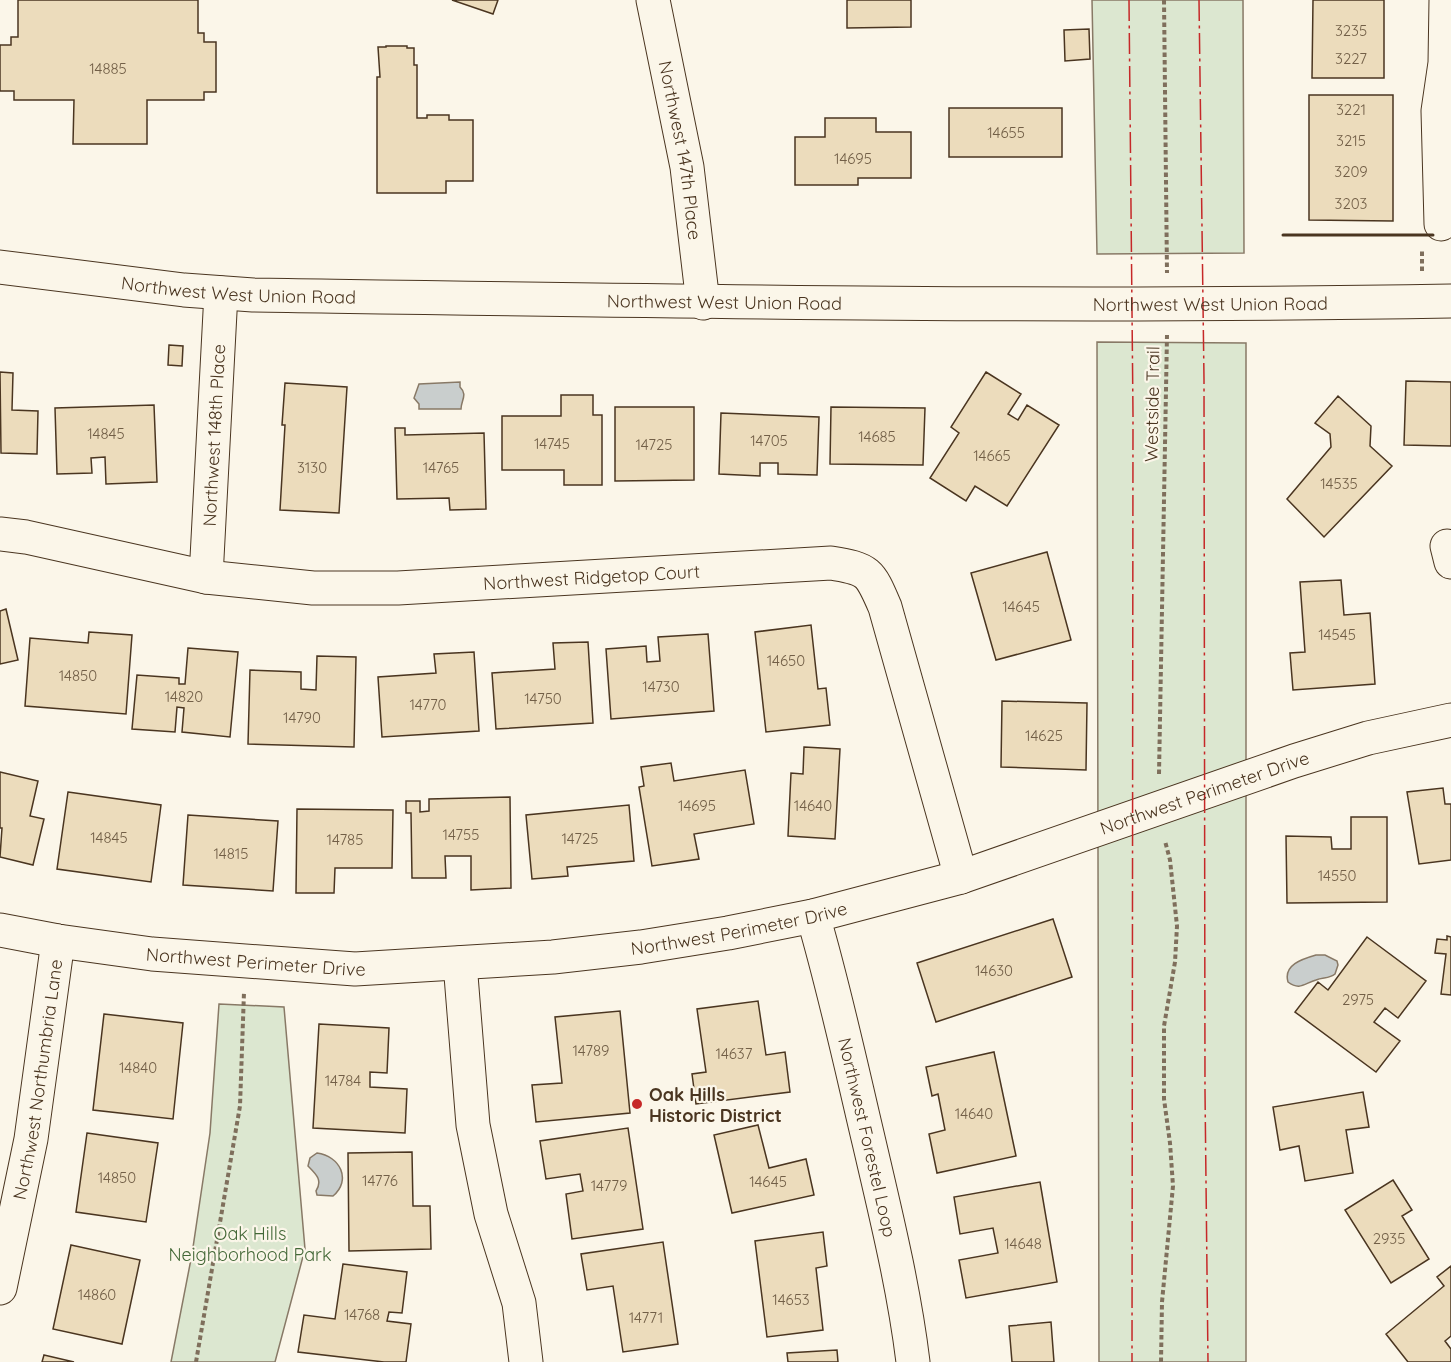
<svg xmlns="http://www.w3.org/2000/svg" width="1451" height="1362" font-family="Quicksand,sans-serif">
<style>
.park{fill:#dce7d0;stroke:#887966;stroke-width:1.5}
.water{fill:#c9cecd;stroke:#887966;stroke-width:1.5}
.building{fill:#ecdcbc;stroke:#4a3520;stroke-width:1.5}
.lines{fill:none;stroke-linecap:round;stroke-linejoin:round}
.minor-casing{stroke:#4a3520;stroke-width:35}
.path{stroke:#7f6f5c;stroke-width:4;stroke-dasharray:4.5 3;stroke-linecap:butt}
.minor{stroke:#fbf6e9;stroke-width:33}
.wall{stroke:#4a3520;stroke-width:3}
.power{stroke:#c62828;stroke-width:1.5;stroke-dasharray:21 4.5 3 4.5;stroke-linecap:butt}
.poi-dot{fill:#c62828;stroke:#fbf6e9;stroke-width:2}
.labels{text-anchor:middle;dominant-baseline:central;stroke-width:4.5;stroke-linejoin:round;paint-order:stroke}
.number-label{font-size:15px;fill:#725f47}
.street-label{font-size:18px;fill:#4a3520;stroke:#fbf6e9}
.poi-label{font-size:18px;font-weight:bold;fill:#4a3520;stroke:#fbf6e9;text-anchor:start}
.park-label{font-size:18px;fill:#436837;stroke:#fbf6e9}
</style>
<rect width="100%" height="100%" fill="#fbf6e9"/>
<path class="park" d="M1092,0H1243L1244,253L1097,254Z
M1097,342L1246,343V1362H1099Z
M219,1004L284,1007L305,1249L275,1362H171L192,1254L210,1133Z"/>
<path class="water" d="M460,382V387C468,395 461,400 461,409H419V404L414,398L419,384Z
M1316,955H1325L1337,961L1338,965L1335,974C1329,979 1323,977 1316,980C1305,983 1300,991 1288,982C1283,965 1302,959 1316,955Z
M317,1153C340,1156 352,1180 333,1196L317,1195L316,1191C323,1180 316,1174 308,1166L310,1158Z"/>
<path class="building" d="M18,0H198V33H204V42H216V92H204V100H147V144H73L74,100H14V91H0V45H11V37H18Z
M452,0H498L493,14Z
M847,0H911V27L847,28Z
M1313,0H1384V78H1312Z
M1089,29L1090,59L1065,61L1064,30Z
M386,46H407V48H414V65H417V118H427V115H449V120H473V181H446V193H377V77H380L378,47H386Z
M1309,95H1393V221L1309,220Z
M949,108H1062V157H949Z
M825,118H876V132H911V178H858V185H795V137H825Z
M169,345L183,346L182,366L168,365Z
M0,372L13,373L12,410L38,411L37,454L1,453Z
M986,372L1021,394L1008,414L1018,420L1027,405L1059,425L1007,506L975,486L966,501L930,478L959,433L951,427Z
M1406,381L1451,382V446L1404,445Z
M285,383L347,387L339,513L280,510L285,425H282Z
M561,395H593V415H602V485H564V470H502V416H561Z
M1338,396L1371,426L1370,446L1392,466L1324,537L1287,499L1331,447L1330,434L1315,423Z
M154,405L157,482L106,484L105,457L91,458L92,473L57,474L55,408Z
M615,407H694V480L615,481Z
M831,407L925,408L923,465L830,464Z
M721,413L819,417L817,475L778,474V463H760V476L719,474Z
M395,428H405V435L484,433L486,509L450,510L449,498L397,499Z
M1047,552L1071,640L996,660L971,573Z
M1341,580L1344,615L1370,613L1375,684L1293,690L1290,653L1305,652L1300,582Z
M6,609L18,660L0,664V611Z
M811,625L818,689L826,688L830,725L766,732L755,632Z
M89,632L132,635L126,714L25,706L30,638L88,643Z
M708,634L714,711L611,719L606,649L646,646L647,662L660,661L658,637Z
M588,642L593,723L496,729L492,673L555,669L553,643Z
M188,648L238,652L230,737L182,732L184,708L177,707L175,732L132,729L137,675L179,678V684H185Z
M474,652L479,731L382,737L378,677L436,673L434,654Z
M317,656L356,657L354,747L248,744L250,670L301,672V689L316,690Z
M1002,701L1087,703L1086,770L1001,767Z
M804,747L840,749L835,839L788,836L791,773L803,774Z
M671,763L674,781L745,770L754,824L694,834L699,859L652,866L639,787L644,786L641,767Z
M0,772L38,781L30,816L44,819L33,865L0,857L2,828H0Z
M1443,788L1445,804H1451V860L1419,864L1407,792Z
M68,792L161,805L151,882L57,869Z
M510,797L511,888L471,890V856H445L446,878H412L411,813H406V801H420V812L429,811V799Z
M629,805L634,861L567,867L568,876L532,879L526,815Z
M297,809L393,810L392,868H335L334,893H296Z
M188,815L278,821L273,891L183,885Z
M1351,817H1387V902L1287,903L1286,836L1331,837L1332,849H1351Z
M1053,919L1072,977L936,1022L917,963Z
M1447,936L1451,937V995L1441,994L1446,954L1435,953L1437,939L1447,940Z
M1367,937L1426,981L1398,1018L1385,1008L1374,1022L1400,1041L1376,1072L1295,1012L1318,982L1328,990Z
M758,1001L766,1055L785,1052L790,1092L696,1104L692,1074L706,1072L697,1009Z
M620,1011L630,1113L536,1122L532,1085L562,1083L555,1017Z
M104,1014L183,1023L173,1119L93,1110Z
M319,1024L389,1028L387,1073L370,1072V1087L407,1089L405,1133L313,1128Z
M994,1052L1016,1156L937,1173L929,1134L945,1130L938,1094L932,1096L926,1067Z
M1363,1092L1369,1127L1346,1130L1353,1173L1305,1181L1299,1146L1280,1150L1273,1107Z
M758,1125L769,1168L806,1159L814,1195L732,1213L714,1135Z
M628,1128L643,1229L572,1239L566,1194L583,1191L580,1174L546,1179L540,1141Z
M87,1133L158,1143L146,1222L76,1212Z
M412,1152L413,1206H430L431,1249L349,1251L348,1153Z
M1393,1180L1412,1210L1402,1216L1429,1259L1391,1283L1345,1210Z
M1040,1182L1057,1282L966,1298L959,1260L998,1253L993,1228L960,1234L954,1197Z
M823,1232L827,1266L816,1268L823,1330L767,1337L755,1241Z
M663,1242L678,1344L623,1352L613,1286L587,1290L581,1254Z
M71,1245L140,1260L122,1344L53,1329Z
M343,1264L407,1272L402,1313L389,1312L387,1321L411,1324L406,1362H384L298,1352L304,1315L335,1319Z
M1451,1266V1336L1445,1341L1451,1349V1362H1408L1386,1334L1444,1286L1437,1277Z
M1051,1322L1054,1362H1012L1009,1326Z
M837,1350L838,1362H788L787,1353Z
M44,1355L74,1362H42Z"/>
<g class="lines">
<defs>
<g id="minor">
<path id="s1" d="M653,0L687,167L703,303"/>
<path d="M1441,224L1438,111L1445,63L1446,0"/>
<path id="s2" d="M0,267L184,290L253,295C653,301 1052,308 1451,301"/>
<path id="s3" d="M0,534L26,537L206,577L313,588H398L831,563C869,569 870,572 885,607L961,877"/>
<path d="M1447,546L1451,562"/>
<path id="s4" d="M206,577L221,293"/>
<path id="s5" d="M813,916C835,991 851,1066 869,1142C886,1215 904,1288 913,1362"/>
<path id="s6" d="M0,930L58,941L152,954L355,969L553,957L641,947L728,933L813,916L961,877L1294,761L1368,738L1451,720"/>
<path d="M460,963L473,1125L491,1214L519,1303L526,1362"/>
<path id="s7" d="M0,1288L31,1139L58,941"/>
</g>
</defs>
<use href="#minor" class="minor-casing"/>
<path class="path" d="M1164,0L1167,273
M1422,271V251
M1159,774L1167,335
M196,1362L240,1106L244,992
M1161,1362L1162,1302L1173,1186L1170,1143L1164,1099V1026L1175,962L1177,926L1170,860L1165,841"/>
<use href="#minor" class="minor"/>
<path class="wall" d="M1283,235H1433"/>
<path class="power" d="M1129,0L1133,415L1132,1362
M1199,0L1204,379L1205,1091L1208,1362"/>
</g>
<circle class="poi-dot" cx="637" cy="1104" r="6"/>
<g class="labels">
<g class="number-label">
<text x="1351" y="30">3235</text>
<text x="1351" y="58">3227</text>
<text x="108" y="68">14885</text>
<text x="1351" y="109">3221</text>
<text x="1006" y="132">14655</text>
<text x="1351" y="140">3215</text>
<text x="853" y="158">14695</text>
<text x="1351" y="171">3209</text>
<text x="1351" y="203">3203</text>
<text x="106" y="433">14845</text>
<text x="877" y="436">14685</text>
<text x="769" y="440">14705</text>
<text x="552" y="443">14745</text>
<text x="654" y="444">14725</text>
<text x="992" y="455">14665</text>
<text x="312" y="467">3130</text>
<text x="441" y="467">14765</text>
<text x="1339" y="483">14535</text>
<text x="1021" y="606">14645</text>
<text x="1337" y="634">14545</text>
<text x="786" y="660">14650</text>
<text x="78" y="675">14850</text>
<text x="661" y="686">14730</text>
<text x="184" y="696">14820</text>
<text x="543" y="698">14750</text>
<text x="428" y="704">14770</text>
<text x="302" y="717">14790</text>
<text x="1044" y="735">14625</text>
<text x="697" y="805">14695</text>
<text x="813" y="805">14640</text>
<text x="461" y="834">14755</text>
<text x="109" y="837">14845</text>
<text x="580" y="838">14725</text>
<text x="345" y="839">14785</text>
<text x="231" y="853">14815</text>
<text x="1337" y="875">14550</text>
<text x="994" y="970">14630</text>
<text x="1358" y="999">2975</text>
<text x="591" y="1050">14789</text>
<text x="734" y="1053">14637</text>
<text x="138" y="1067">14840</text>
<text x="343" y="1080">14784</text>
<text x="974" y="1113">14640</text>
<text x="117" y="1177">14850</text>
<text x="380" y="1180">14776</text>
<text x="768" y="1181">14645</text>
<text x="609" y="1185">14779</text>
<text x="1389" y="1238">2935</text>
<text x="1023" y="1243">14648</text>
<text x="97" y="1294">14860</text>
<text x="791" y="1299">14653</text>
<text x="362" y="1314">14768</text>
<text x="646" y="1317">14771</text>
</g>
<g class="street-label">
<text stroke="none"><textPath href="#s1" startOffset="153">Northwest 147th Place</textPath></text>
<text stroke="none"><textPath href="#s2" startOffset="240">Northwest West Union Road</textPath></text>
<text stroke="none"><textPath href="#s2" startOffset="726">Northwest West Union Road</textPath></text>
<text stroke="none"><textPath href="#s2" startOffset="1212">Northwest West Union Road</textPath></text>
<text transform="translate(1152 404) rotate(-89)">Westside Trail</text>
<text stroke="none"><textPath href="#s4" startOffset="142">Northwest 148th Place</textPath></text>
<text stroke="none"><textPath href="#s3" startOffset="597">Northwest Ridgetop Court</textPath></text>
<text stroke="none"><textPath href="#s6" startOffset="1230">Northwest Perimeter Drive</textPath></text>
<text stroke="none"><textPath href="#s6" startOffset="744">Northwest Perimeter Drive</textPath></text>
<text stroke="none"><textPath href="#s6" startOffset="258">Northwest Perimeter Drive</textPath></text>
<text stroke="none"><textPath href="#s7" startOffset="212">Northwest Northumbria Lane</textPath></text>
<text stroke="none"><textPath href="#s5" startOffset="228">Northwest Forestel Loop</textPath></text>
</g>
<g class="poi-label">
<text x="649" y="1094">Oak Hills<tspan x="649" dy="21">Historic District</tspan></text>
</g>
<g class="park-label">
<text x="250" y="1233">Oak Hills<tspan x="250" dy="21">Neighborhood Park</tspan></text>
</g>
</g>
</svg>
